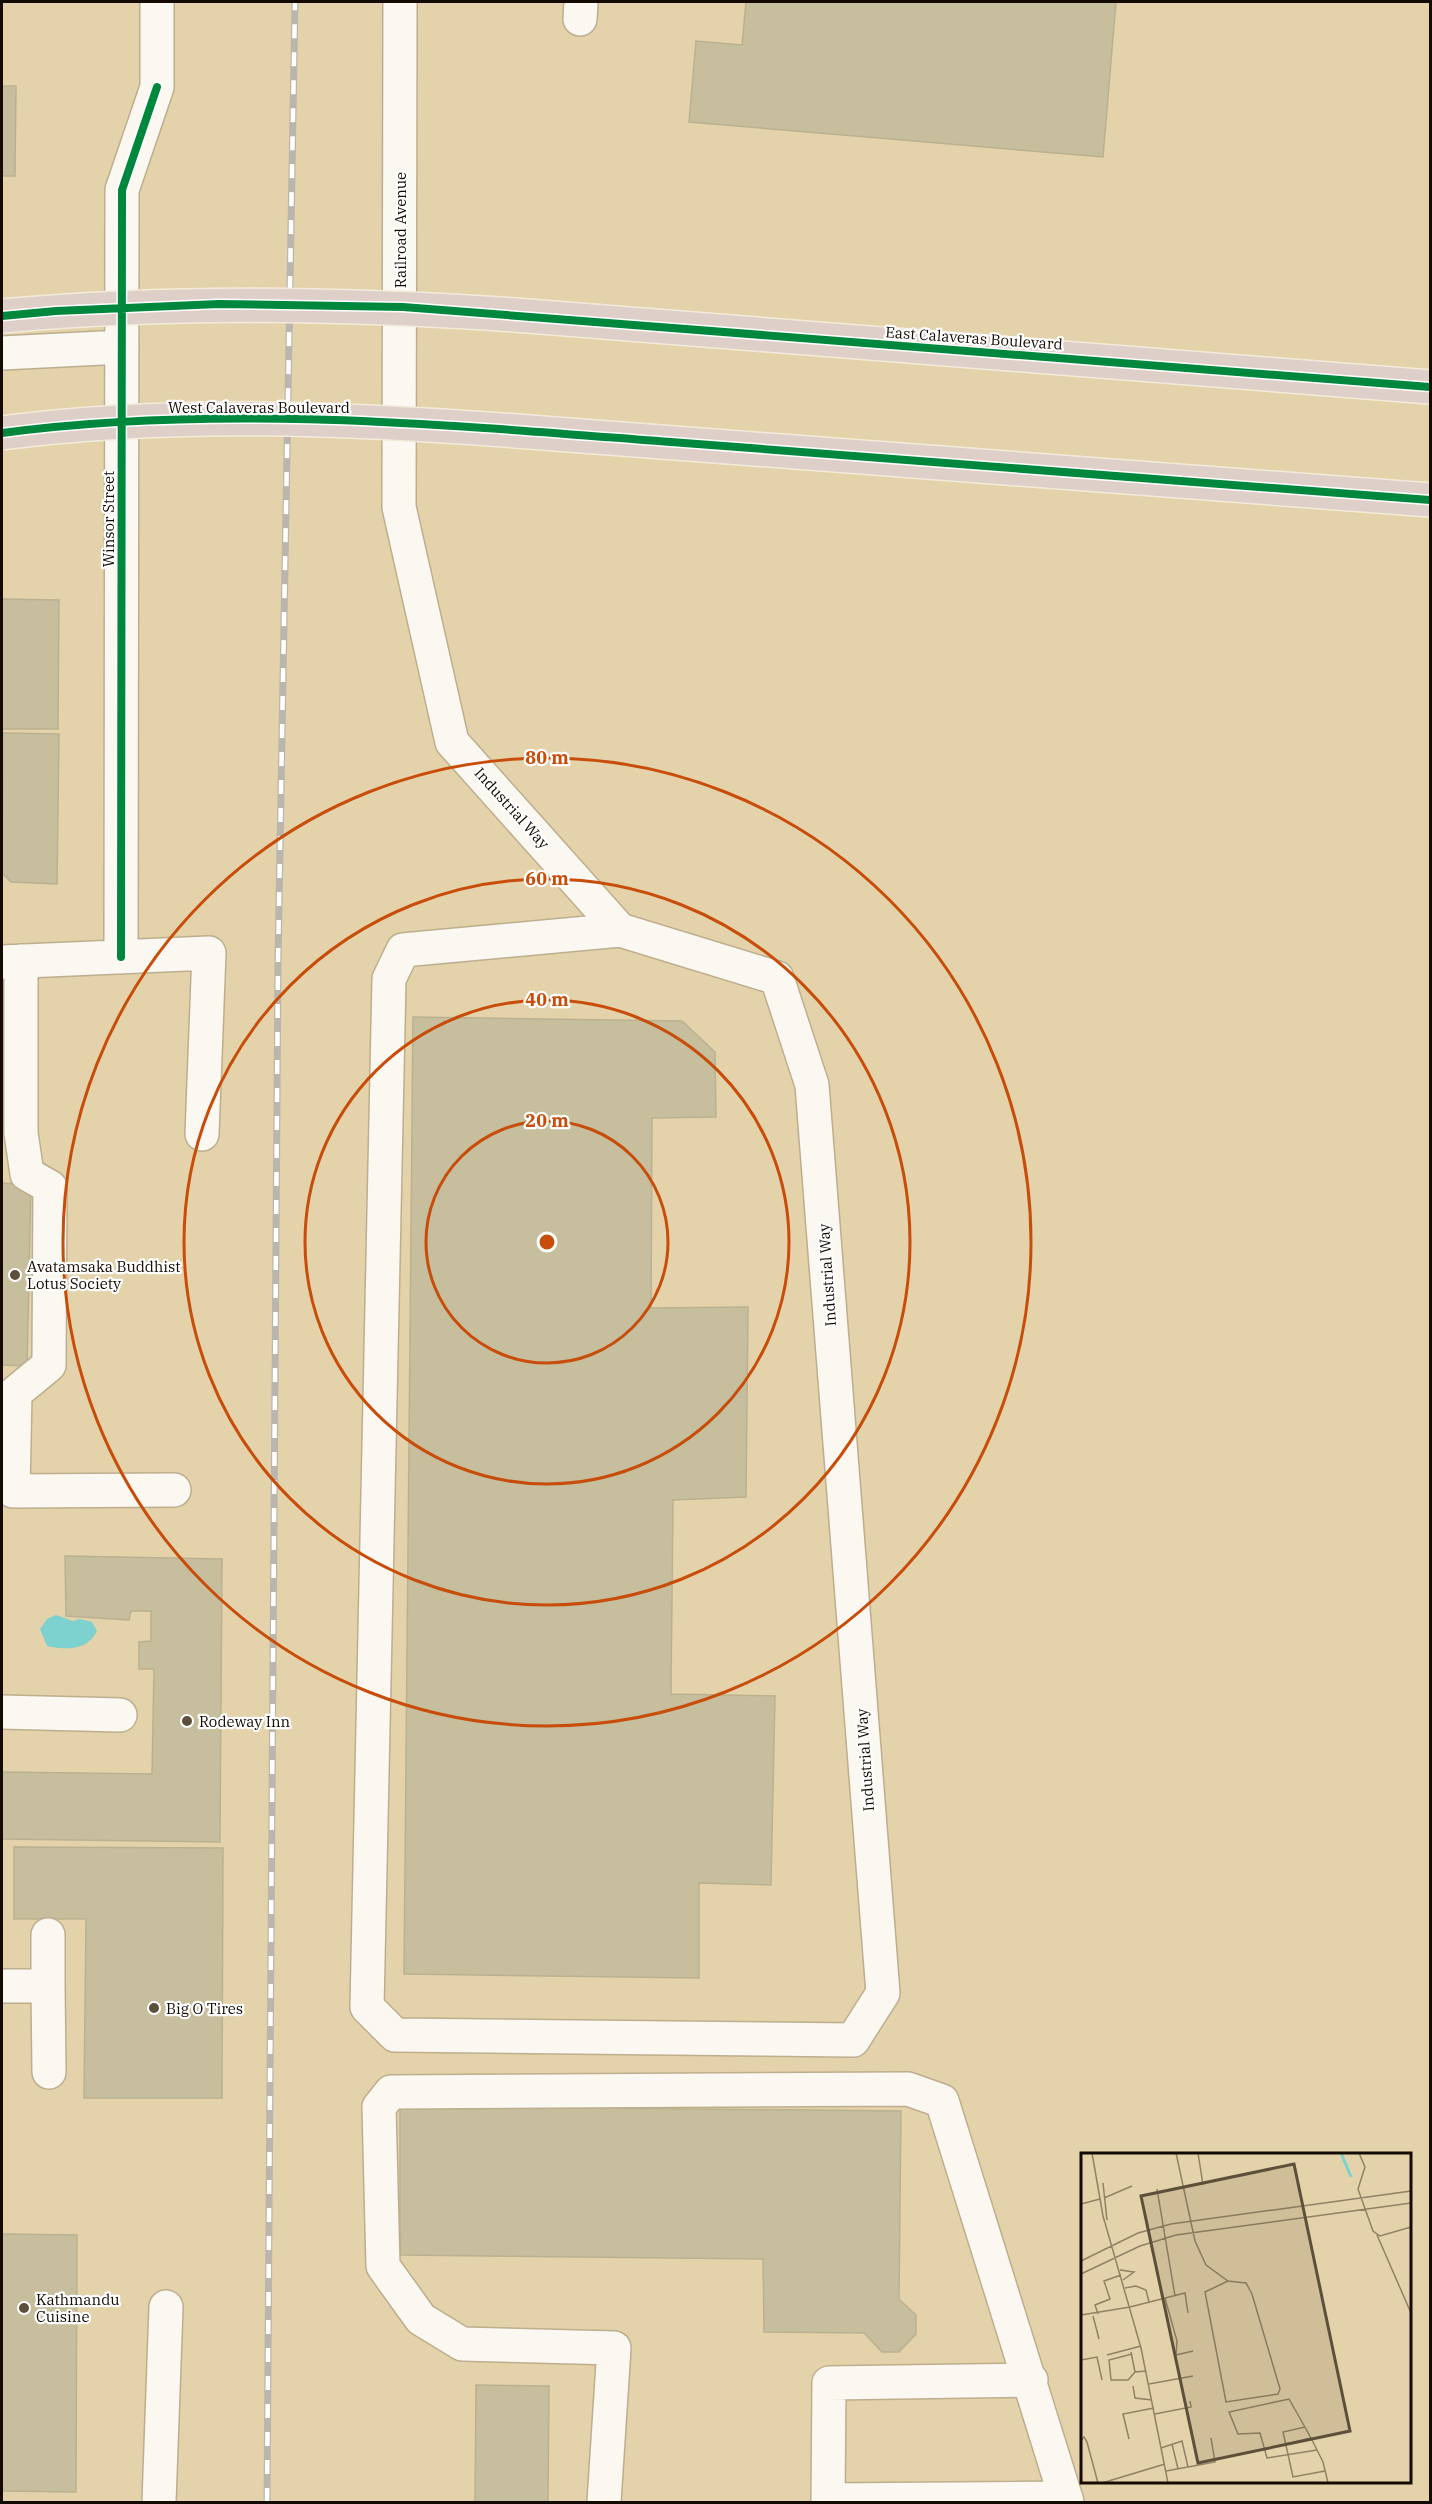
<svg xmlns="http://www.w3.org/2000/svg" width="1432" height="2504" font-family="'IBM Plex Serif',serif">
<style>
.water{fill:#7dd1ce}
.building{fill:#c7be9d;stroke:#bab190;stroke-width:1.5}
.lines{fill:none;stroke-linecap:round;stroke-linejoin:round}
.minor-casing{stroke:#bdae8e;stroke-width:36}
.highway-casing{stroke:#f3ebd9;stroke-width:36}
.minor{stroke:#fbf8f2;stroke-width:33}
.highway{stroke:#ded0c9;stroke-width:33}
.rail-casing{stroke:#bab6ad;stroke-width:7}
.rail{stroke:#fff;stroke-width:4.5;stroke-dasharray:14;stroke-linecap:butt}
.highway-bridge-casing{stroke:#f3ebd9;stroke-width:36;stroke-linecap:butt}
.highway-bridge{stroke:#ded0c9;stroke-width:33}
.cycleway-casing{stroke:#fff;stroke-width:11}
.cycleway{stroke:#00873e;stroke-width:8}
.ring{fill:none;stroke:#c84d0a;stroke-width:3}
.poi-dot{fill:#5d503b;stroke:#fff;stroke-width:2}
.labels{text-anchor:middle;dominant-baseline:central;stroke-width:4.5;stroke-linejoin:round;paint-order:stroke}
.street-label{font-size:15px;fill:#140a00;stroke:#fff}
.poi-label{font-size:15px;fill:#140a00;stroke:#fff;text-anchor:start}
.inset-river{fill:none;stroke:#7dd1ce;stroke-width:3}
.inset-road{fill:none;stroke:#918266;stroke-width:1.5}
.view{fill:#5d503b;fill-opacity:0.15;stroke:#5d503b;stroke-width:3}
.inset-edge{fill:none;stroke:#140a00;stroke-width:3}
.centre{fill:#c84d0a;stroke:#fff;stroke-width:3}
.ring-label{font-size:18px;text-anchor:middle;font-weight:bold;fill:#c84d0a;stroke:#fff;stroke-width:4.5;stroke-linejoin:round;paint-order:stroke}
</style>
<rect width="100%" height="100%" fill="#e4d2aa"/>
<path class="water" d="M56,1615L73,1621L80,1619L92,1622L97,1631C87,1651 67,1650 47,1646L40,1629L47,1619Z"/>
<path class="building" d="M746,2H1116L1103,157L689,122L696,41L742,45Z
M2,86H16L15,176H2Z
M2,599L59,600L58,729H2Z
M3,733L59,734L57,884L11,882L2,873Z
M413,1017L682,1021L715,1052L716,1117L652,1118L651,1308L748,1307L746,1497L673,1500L671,1694L775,1696L771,1885L699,1883V1978L404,1974Z
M2,1183L31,1185L27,1366L2,1365Z
M65,1556L222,1559L220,1842L2,1839V1772L152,1774L154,1669H139V1642L151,1641V1611H131L129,1620L66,1616Z
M14,1847L223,1848L222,2098H84L86,1919H14Z
M400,2106L901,2111L899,2299L916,2315V2334L899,2352H882L864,2333L764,2332L763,2259L400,2255Z
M2,2234L77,2235L76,2492L2,2491Z
M476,2385L549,2386L548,2502H475Z"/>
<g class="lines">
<defs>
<path id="minor" d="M400,2L399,507L452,742L620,930L777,978L812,1085L883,1993L853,2040L395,2035L367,2007L389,979L403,950L620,930
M580,19L581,2
M2,353L122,347
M121,957L122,190L157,87V2
M21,961V1133L27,1174L50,1187L49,1365L15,1393L13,1491L174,1490
M2,962L209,953L202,1134
M2,1712L120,1715
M2,1986H48V1935
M48,1986L49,2072
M828,2500L1066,2498
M159,2502L166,2307
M604,2502L614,2348L462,2344L421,2319L383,2266L379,2107L391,2092L908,2089L942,2101L1067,2502
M828,2502L829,2383L1031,2380"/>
<path id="highway" d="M515,315L1430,387
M516,431L1430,500"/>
</defs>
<use href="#minor" class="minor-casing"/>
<use href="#highway" class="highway-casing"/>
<use href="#minor" class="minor"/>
<use href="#highway" class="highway"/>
<defs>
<path id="rail" d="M267,2502L278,961L295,2"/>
</defs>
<use href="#rail" class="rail-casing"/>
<use href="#rail" class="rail"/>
<defs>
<path id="highway-bridge" d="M2,316C173,300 344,303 515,315
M2,433C172,411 345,418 516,431"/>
</defs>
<use href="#highway-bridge" class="highway-bridge-casing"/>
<use href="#highway-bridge" class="highway-bridge"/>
<defs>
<path id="cycleway" d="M2,316L56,311L219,304L403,307L1430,387
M2,433C228,403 457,426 684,443C933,462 1182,480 1430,500
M121,957L122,190L157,87"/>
</defs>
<use href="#cycleway" class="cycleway-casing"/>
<use href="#cycleway" class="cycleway"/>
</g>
<g class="ring">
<circle cx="547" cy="1242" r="121"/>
<circle cx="547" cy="1242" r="242"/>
<circle cx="547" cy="1242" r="363"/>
<circle cx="547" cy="1242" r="484"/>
</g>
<g class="poi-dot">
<circle cx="15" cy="1275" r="6"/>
<circle cx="187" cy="1721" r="6"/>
<circle cx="154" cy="2008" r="6"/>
<circle cx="24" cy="2308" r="6"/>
</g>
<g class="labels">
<g class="street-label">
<text transform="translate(400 230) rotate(-90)">Railroad Avenue</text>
<text transform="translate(974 338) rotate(4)">East Calaveras Boulevard</text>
<text x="259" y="407">West Calaveras Boulevard</text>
<text transform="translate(108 519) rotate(-90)">Winsor Street</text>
<text transform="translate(512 808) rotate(48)">Industrial Way</text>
<text transform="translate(827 1275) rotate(-94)">Industrial Way</text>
<text transform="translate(865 1760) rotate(-94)">Industrial Way</text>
</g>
<g class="poi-label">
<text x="27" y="1266">Avatamsaka Buddhist<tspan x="27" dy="17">Lotus Society</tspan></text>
<text x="199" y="1721">Rodeway Inn</text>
<text x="166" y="2008">Big O Tires</text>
<text x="36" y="2299">Kathmandu<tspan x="36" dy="17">Cuisine</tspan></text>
</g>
</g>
<g transform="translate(1081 2153)">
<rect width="330" height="330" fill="#e4d2aa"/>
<path class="inset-river" d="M260,0L270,24"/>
<path class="inset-road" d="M11,0L22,63L60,195L87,330M95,0L114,88L125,112L147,128L165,130L171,141L199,236L197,241L145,249L124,139L147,128M117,0L122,32M278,0L284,14L277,36L292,78L299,83L330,74M22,30L26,67M76,36L94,143M23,45L51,33M0,51L19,46M296,82L330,160M0,108L57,80L90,71L330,38M39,117L53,119L42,127M0,121L59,93L95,82L330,50M44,135L55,133L65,137L68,149M84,145L96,188L95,202L112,198M49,154L104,140L107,160M17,161L14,152L29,146L23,128L40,122M0,162L49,154M12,163L18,186M50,199L54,219M51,201L28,207L30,227H47L54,219L65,218M26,202L60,193M0,207L16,204L21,227M68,231L112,223M52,233L54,245L71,247M74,261L110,254L109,248M224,274L202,279L212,324L244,318M48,286L42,261L73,255M0,287L3,284L6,289L17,330M91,291L97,316M205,291L230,285M80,295L101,288L107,314L85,318M236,297L186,305L179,280L157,281L148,259L208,246L225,276L232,289L242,309L247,330M107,314L134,309L130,285M21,330L84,311"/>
<path class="view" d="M213,11L269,278L117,310L60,43Z"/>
<rect width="330" height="330" class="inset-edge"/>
</g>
<circle cx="547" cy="1242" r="9" class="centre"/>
<g class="ring-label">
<text x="547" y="764">80 m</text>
<text x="547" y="885">60 m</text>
<text x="547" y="1006">40 m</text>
<text x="547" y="1127">20 m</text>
</g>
<rect width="1432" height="2504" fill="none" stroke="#140a00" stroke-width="6"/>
</svg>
